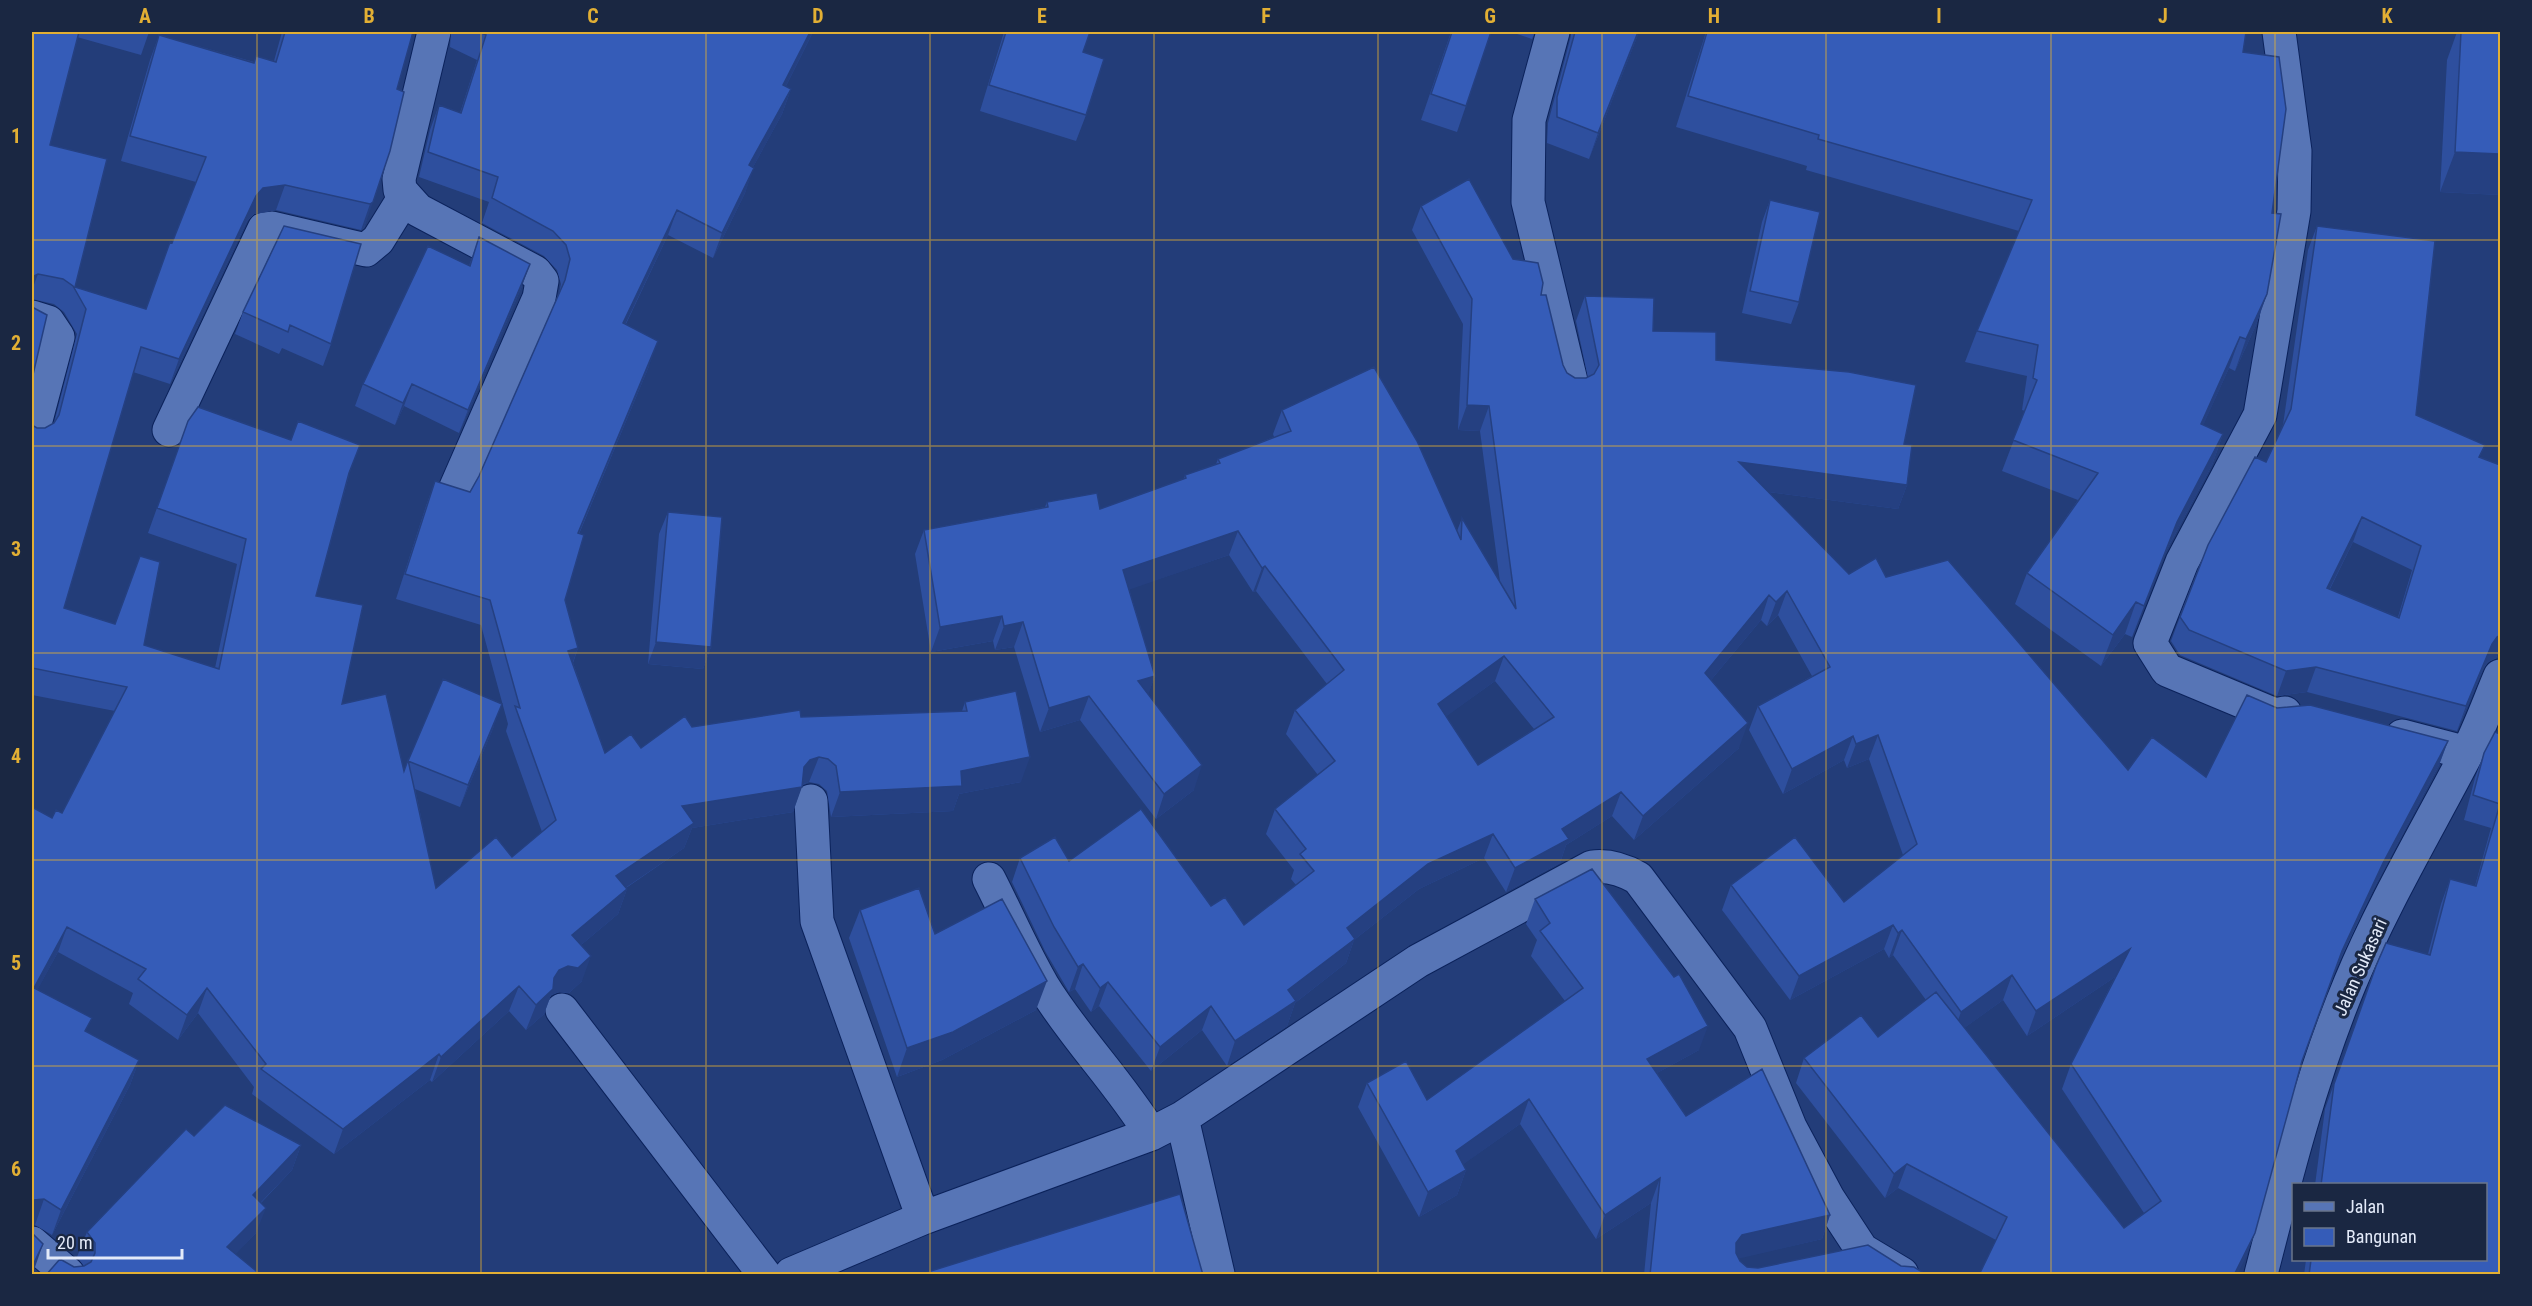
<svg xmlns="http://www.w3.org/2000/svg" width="2532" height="1306" font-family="'Roboto Condensed',sans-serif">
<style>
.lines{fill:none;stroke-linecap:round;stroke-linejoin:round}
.minor-casing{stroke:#0b225b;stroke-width:35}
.minor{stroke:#5775b6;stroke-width:33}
.wall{fill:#2e4f9e;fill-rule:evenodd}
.shaded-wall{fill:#254081}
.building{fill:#355cb8;stroke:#254081;stroke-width:1.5;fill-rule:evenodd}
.grid{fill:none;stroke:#e2af34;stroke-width:1.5;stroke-opacity:0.55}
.labels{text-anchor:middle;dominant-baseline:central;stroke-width:6;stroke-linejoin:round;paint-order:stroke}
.street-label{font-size:18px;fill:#e3eaf9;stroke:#1a2742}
.neatline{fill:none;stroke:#e2af34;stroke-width:2}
.grid-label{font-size:20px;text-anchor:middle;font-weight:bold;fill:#e2af34}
</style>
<rect width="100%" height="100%" fill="#233d79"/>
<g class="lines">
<defs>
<path id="minor" d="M434,32L399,179L400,190L418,210L535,272L542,281L539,298L453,494
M1553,32L1529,120L1528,202L1572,385
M2279,32L2295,151L2294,211L2260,415L2182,562L2150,643L2167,670L2275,715L2285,713
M32,317L48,322L58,337L32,435
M169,430L264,229L272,228L366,250L378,240L404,198
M2402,736L2467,753
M811,801L817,921L923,1218
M989,879C1007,914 1023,952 1043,986C1075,1038 1119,1082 1151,1134
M562,1010L764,1274
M1182,1118L1218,1274
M32,1243L68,1274
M791,1274L923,1218L1151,1134L1182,1118L1418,961L1592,867C1608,865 1624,870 1638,878L1750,1028L1790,1127L1828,1198L1862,1250L1902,1274
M2261,1274C2286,1176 2311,1077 2350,983C2383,904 2427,830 2466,755C2479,730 2489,702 2500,676"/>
</defs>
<use href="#minor" class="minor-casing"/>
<use href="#minor" class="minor"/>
</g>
<path class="wall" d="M32,32H149L141,55L77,37L50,145L75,287L146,309L196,182L121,161L150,60L159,35L254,62L256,56L274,61L282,32H413L397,89L404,92L364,228L361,230L276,210L254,214L247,221L170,384L133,372L64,608L144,645L215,668L237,564L148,533L188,421L349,475L316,596L342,704L404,771L443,679L494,726L460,807L415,789L436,888L512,857L542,832L506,731L508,724L481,625L396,599L426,506L435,481L470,492L479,476L558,298L561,284L557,270L544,256L482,223L489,202L419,177L430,130L439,105L460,113L477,60L450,47L451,32H813L786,86L791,89L782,114L753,167L745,193L713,258L668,235L626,324L649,366L579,534L565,600L578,648L573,663L605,753L641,748L692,727L801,717L962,711L965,702L1021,782L959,794L953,811L831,817L827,791L819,784L809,782L802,785L793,812L692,828L684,848L626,888L627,889L618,914L581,945L582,981L569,993L559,992L551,995L544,1014L526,1030L509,1011L432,1082L430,1080L334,1154L252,1094L254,1087L198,1013L178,1040L129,1004L133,993L58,952L37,990L87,1032L139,1060L130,1085L52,1235L35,1225L32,807L52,818L62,813L115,711L32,695V425L37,428H45L54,423L77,334L64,312L54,304L32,299Z
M1004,32H1090L1083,52L1086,115L1076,141L980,111Z
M1451,32H1491L1457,132L1421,120Z
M1511,32H1535L1532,39Z
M1571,32H1639L1589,159L1547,143L1548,123L1571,36Z
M1706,32H2246L2243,52L2272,213L2267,294L2256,325L2235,371L2229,368L2203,425L2223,434L2212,465L2165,553L2132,637L2125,634L2101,666L2015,604L2027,573L2078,500L2002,471L2025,411L2022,410L2027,376L1965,362L1977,331L2019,231L1806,170L1807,166L1676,127Z
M2457,32H2500V195L2440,192L2447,60Z
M1770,200L1799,302L1791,324L1742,313L1762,222Z
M1421,206L1513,259L1541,295L1563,365L1567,373L1575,378H1588L1576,321L1585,296L1653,331L1904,444L1907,485L1898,509L1768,492L1849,574L1886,577L2128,770L2206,777L2277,708L2448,741L2439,765L2374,888L2333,975L2302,1061L2246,1257L1996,1240L1898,1188L1885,1198L1796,1083L1804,1058L1878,1037L1926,1000L1893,955L1889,958L1884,949L1790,1000L1722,910L1731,885L1844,902L1903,855L1869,759L1847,768L1844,760L1783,794L1749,730L1758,706L1812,676L1778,615L1767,626L1761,620L1711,680L1739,748L1634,840L1612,816L1566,845L1560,863L1506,892L1484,858L1419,889L1354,940L1346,963L1295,1003L1287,1026L1227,1066L1202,1030L1151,1071L1099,1006L1091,1012L1075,989L1069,992L1045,951L1012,882L1020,858L1069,861L1211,906L1244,925L1296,885L1291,879L1294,870L1266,834L1275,809L1318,775L1286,734L1295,710L1327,684L1256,591L1253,592L1229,555L1129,589L1155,676L1148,694L1194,790L1156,819L1080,720L1040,732L1014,647L995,650L993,641L931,652L915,554L924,530L1045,507L1047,502L1100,509L1184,479L1185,475L1216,464L1218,459L1274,437L1273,434L1282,410L1457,531L1462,518L1500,582L1480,431L1458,430L1463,324L1412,230ZM1495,681L1534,729L1478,765L1446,716ZM2115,977L2071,1064L2062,1089L2144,1213L2124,1228L1964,1028L2003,1000L2027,1036Z
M284,226L331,344L323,366L282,348L279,354L235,334L243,312Z
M2317,226L2416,415L2480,457L2500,465V647L2496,658L2488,662L2483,669L2457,731L2307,692L2277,696L2180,655L2171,641L2180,617L2266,462L2283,425L2308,250ZM2353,542L2412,570L2398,617L2330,589Z
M479,237L522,286L459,433L404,406L395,425L355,406L363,384L469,266Z
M668,512L711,647L703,669L648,664L659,534Z
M2500,734V1275H2304L2306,1260H2486V1185H2315L2325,1109L2376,966L2428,954L2441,904L2450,879L2475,886L2491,828L2464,820L2475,778L2484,753Z
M1535,899L1699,1050L1657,1073L1686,1116L1830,1215L1822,1239L1738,1258L1740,1261L1747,1267L1758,1268L1901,1266L1927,1275H1644L1651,1203L1596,1239L1520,1124L1463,1164L1466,1170L1457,1195L1419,1217L1358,1107L1367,1083L1427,1100L1565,1001L1531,956L1537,940L1526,924Z
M860,910L935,934L1036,1010L942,1060L897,1077L849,938Z
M194,1136L301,1145L292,1170L261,1203L256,1233L235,1254L74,1267L84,1266L77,1257L87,1232Z"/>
<path class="shaded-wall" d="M810,32H813L774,110L783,85Z
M1638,32H1639L1589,159L1598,133Z
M791,89L782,114L740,191L749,165Z
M2455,152L2500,154V195L2440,192Z
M754,168L745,193L713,258L722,233Z
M285,185L276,210L254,214L247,221L170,384L179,359L256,196L263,188Z
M373,202L364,228L361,230L370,204Z
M677,210L668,235L614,348L623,323Z
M530,264L522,286L459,433L468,410Z
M38,274L32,290V277Z
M2267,294L2256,325L2235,371L2246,339Z
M2240,337L2229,368L2190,455L2201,424Z
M658,341L649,366L568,559L578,533Z
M412,384L404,406L395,425L403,403Z
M1467,405L1489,406L1480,431L1458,430Z
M2223,434L2212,465L2165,553L2132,637L2177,522Z
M1739,462L1907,485L1898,509L1730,487Z
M2362,517L2353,542L2318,612L2327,588Z
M1238,531L1229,555L1114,595L1123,570Z
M1265,566L1256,591L1253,592L1262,568Z
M1787,591L1778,615L1767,626L1776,602Z
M1769,595L1761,620L1696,698L1705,673Z
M2136,602L2125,634L2101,666L2113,635Z
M1002,616L993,641L931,652L940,627Z
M1023,622L1014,647L995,650L1004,626Z
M2500,635V647L2496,658L2488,662L2483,669L2457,731L2466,706L2492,644L2497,637Z
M656,642L711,647L703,669L648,664Z
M578,648L569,673L568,651Z
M1504,656L1495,681L1429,729L1438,704Z
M2316,667L2307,692L2277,696L2286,671Z
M1155,676L1146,701L1138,681Z
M1089,696L1080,720L1040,732L1049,708Z
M502,704L494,726L460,807L468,785Z
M1748,723L1739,748L1634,840L1643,816Z
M1878,735L1869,759L1847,768L1856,744Z
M1853,736L1844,760L1783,794L1792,769Z
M2448,741L2439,765L2374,888L2333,975L2342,951L2383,863Z
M819,757L809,782L801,785L802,787L793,812L692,828L684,848L606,901L616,876L682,806L804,767L810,760Z
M1030,757L1021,782L959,794L953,811L831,817L840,792L961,771Z
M1202,765L1194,790L1156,819L1164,794Z
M1621,792L1612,816L1566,845L1560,863L1506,892L1515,868L1562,829Z
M1493,834L1484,858L1419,889L1354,940L1346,963L1295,1003L1287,1026L1227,1066L1235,1041L1288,990L1347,928L1428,864Z
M627,889L618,914L563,960L572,935Z
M1893,925L1884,949L1790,1000L1799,976Z
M67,927L58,952L32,1000L34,988Z
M1902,930L1893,955L1889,958L1898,933Z
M2130,949L2121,973L2027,1036L2036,1011Z
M591,956L582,981L569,993L559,992L551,995L544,1014L526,1030L536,1005L559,970Z
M1083,964L1075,989L1069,992L1078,967Z
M2012,975L2003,1000L1952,1037L1961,1012Z
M1047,981L1036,1010L942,1060L897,1077L907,1048Z
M1108,982L1099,1006L1091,1012L1100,988Z
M519,986L509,1011L432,1082L441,1057Z
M207,988L198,1013L178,1040L187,1015Z
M1211,1006L1202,1030L1151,1071L1160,1047Z
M1708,1026L1699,1050L1639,1083L1647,1059Z
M439,1054L430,1080L334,1154L343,1129Z
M139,1060L130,1085L52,1235L61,1210Z
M1529,1099L1520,1124L1447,1176L1456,1151Z
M301,1145L292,1170L244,1220L253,1195Z
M1907,1164L1898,1188L1885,1198L1894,1174Z
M1466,1170L1457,1195L1419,1217L1428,1192Z
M1660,1178L1651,1203L1596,1239L1605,1215Z
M44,1199L35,1225H32V1203L34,1200Z
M266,1208L256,1233L218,1273L227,1247Z
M1830,1215L1822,1239L1733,1260L1736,1243L1742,1235Z
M2255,1233L2246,1257L2237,1275H2234Z
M43,1244L34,1270L32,1275V1267Z"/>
<path class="building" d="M32,32H79L50,145L107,159L75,287L146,309L170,242L172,243L206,157L130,136L159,35L254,63L256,56L276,62L285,32H413L397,89L404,92L390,151L373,202L370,204L285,185L263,188L256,196L179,359L141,347L64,608L115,624L140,556L160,562L144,645L219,669L246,539L157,508L188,421L198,407L291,440L298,421L360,445L349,473L316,596L363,605L342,704L386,694L404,771L408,760L436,888L496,837L512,857L556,820L515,706L520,708L490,600L405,574L435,481L470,492L479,476L565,280L570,259L566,245L553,231L492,198L498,177L428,152L439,105L461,113L486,35L480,32H810L783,85L791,89L749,165L754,168L722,233L677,210L623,323L658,341L578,533L584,535L565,600L578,648L568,651L605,753L631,734L641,748L685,716L692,727L800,710L801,717L967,711L965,702L1016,691L1030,757L961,771L962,786L840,792L836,766L828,759L819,757L810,760L804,767L802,787L682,806L694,823L616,876L627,889L572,935L591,956L578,968L568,966L559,970L554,978L553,989L536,1005L519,986L441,1057L439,1054L343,1129L261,1069L266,1064L207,988L187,1015L138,979L146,969L67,927L34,988L92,1018L85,1031L139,1060L61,1210L44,1199L34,1200L32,1203V807L52,818L56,810L62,813L127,687L32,668V425L37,428H45L54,423L59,415L86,309L73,286L63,279L38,274L32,277Z
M1006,32H1090L1083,52L1104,59L1086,115L989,85Z
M1452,32H1491L1466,106L1431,94Z
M1575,32H1638L1598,133L1557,117V97Z
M1707,32H2246L2243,52L2279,57L2286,109L2272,213L2281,214L2267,294L2246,339L2240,337L2201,424L2223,434L2177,522L2144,606L2136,602L2113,635L2027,573L2098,473L2013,440L2037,380L2033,378L2038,345L1977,331L2032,200L1818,139L1819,135L1688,96Z
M2461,32H2500V154L2455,152Z
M1469,179L1513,259L1538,263L1543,283L1541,295H1546L1563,365L1567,373L1575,378H1586L1594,374L1599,365L1585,296L1654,298L1653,331L1716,332V360L1849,372L1916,385L1904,444L1912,445L1907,485L1739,462L1849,574L1876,558L1886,577L1948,560L2128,770L2152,737L2206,777L2247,695L2277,708L2310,705L2448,741L2383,863L2342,951L2302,1061L2255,1233L2234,1275H1979L2007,1217L1907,1164L1894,1174L1804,1058L1861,1015L1878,1037L1936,992L2124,1228L2161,1201L2071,1064L2130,949L2036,1011L2012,975L1961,1012L1902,930L1898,933L1893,925L1799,976L1731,885L1795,837L1844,902L1917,844L1878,735L1856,744L1853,736L1792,769L1758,706L1830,667L1787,591L1776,602L1769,595L1705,673L1748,723L1643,816L1621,792L1562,829L1569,839L1515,868L1493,834L1428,864L1347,928L1355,939L1288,990L1296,1001L1235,1041L1211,1006L1160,1047L1108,982L1100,988L1083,964L1078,967L1054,927L1020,858L1055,837L1069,861L1141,809L1211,906L1225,897L1244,925L1314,871L1300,854L1306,849L1275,809L1335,761L1295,710L1344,670L1265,566L1262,568L1238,531L1123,570L1155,676L1138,681L1202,765L1164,794L1089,696L1049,708L1023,622L1004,626L1002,616L940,627L924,530L1048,507L1047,502L1097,493L1100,509L1186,478L1185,475L1220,463L1218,459L1291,431L1282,410L1374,367L1417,441L1461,540L1462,518L1516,609L1489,406L1467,405L1472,299L1421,206ZM1504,656L1554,717L1478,765L1438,704Z
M1770,200L1820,212L1799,302L1750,291Z
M284,226L361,244L331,344L290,325L288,332L243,312Z
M2317,226L2435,241L2416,415L2485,445L2479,457L2500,465V635L2497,637L2492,644L2466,706L2316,667L2286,671L2189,630L2180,617L2208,545L2255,457L2266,462L2291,409ZM2362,517L2421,546L2399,618L2327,588Z
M479,237L530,264L468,410L412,384L403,403L363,384L428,246L470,266Z
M32,307L47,315L32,379Z
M668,512L722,517L711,647L656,642Z
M443,679L502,704L468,785L408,761Z
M2495,732L2500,734V1275H2309L2311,1260H2486V1185H2321L2334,1084L2376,966L2386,943L2430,955L2450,879L2476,886L2500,804L2473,795L2484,753Z
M1592,869L1674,977L1679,974L1708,1026L1647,1059L1686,1116L1762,1069L1830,1215L1742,1235L1736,1243V1253L1740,1261L1747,1267L1758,1268L1868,1245L1901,1266L1914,1267L1927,1275H1650L1660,1178L1605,1215L1529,1099L1456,1151L1466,1170L1428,1192L1367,1083L1406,1061L1427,1100L1583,988L1540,931L1550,923L1535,899Z
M919,888L935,934L1002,899L1047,981L953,1032L907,1048L860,910Z
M225,1105L301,1145L253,1195L266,1208L227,1247L261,1275H46L60,1259L74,1267L84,1266L91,1262L95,1253V1243L87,1232L186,1129L194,1136Z
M1180,1194L1203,1275H918Z
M32,1233L43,1244L32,1267Z"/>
<path class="grid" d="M257,32V1274M481,32V1274M706,32V1274M930,32V1274M1154,32V1274M1378,32V1274M1602,32V1274M1826,32V1274M2051,32V1274M2275,32V1274M32,240H2500M32,446H2500M32,653H2500M32,860H2500M32,1066H2500"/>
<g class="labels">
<g class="street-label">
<text transform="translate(2360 967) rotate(-66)">Jalan Sukasari</text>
</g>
</g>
<rect width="2532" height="1306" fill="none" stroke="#1a2742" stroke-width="66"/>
<rect x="2292" y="1183" width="195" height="78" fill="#1a2742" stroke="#6a758b" stroke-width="1.5"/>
<rect x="2304" y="1202" width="30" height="9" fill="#5775b6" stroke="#6a758b" stroke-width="1.5"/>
<text x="2346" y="1213" font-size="18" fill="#e3eaf9">Jalan</text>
<rect x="2304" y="1228" width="30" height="18" fill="#355cb8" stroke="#6a758b" stroke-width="1.5"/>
<text x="2346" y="1243" font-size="18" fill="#e3eaf9">Bangunan</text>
<path d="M48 1249v9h134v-9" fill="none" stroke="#e3eaf9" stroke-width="3"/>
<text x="57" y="1249" font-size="18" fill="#e3eaf9" stroke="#1a2742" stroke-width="4.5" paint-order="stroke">20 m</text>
<rect x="33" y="33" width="2466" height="1240" class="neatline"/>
<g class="grid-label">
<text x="145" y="23">A</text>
<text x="369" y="23">B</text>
<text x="593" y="23">C</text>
<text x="818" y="23">D</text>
<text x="1042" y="23">E</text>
<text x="1266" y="23">F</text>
<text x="1490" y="23">G</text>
<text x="1714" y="23">H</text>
<text x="1939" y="23">I</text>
<text x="2163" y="23">J</text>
<text x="2387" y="23">K</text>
<text x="16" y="143">1</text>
<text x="16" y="350">2</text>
<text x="16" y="556">3</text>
<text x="16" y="763">4</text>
<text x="16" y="970">5</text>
<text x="16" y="1176">6</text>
</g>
</svg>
